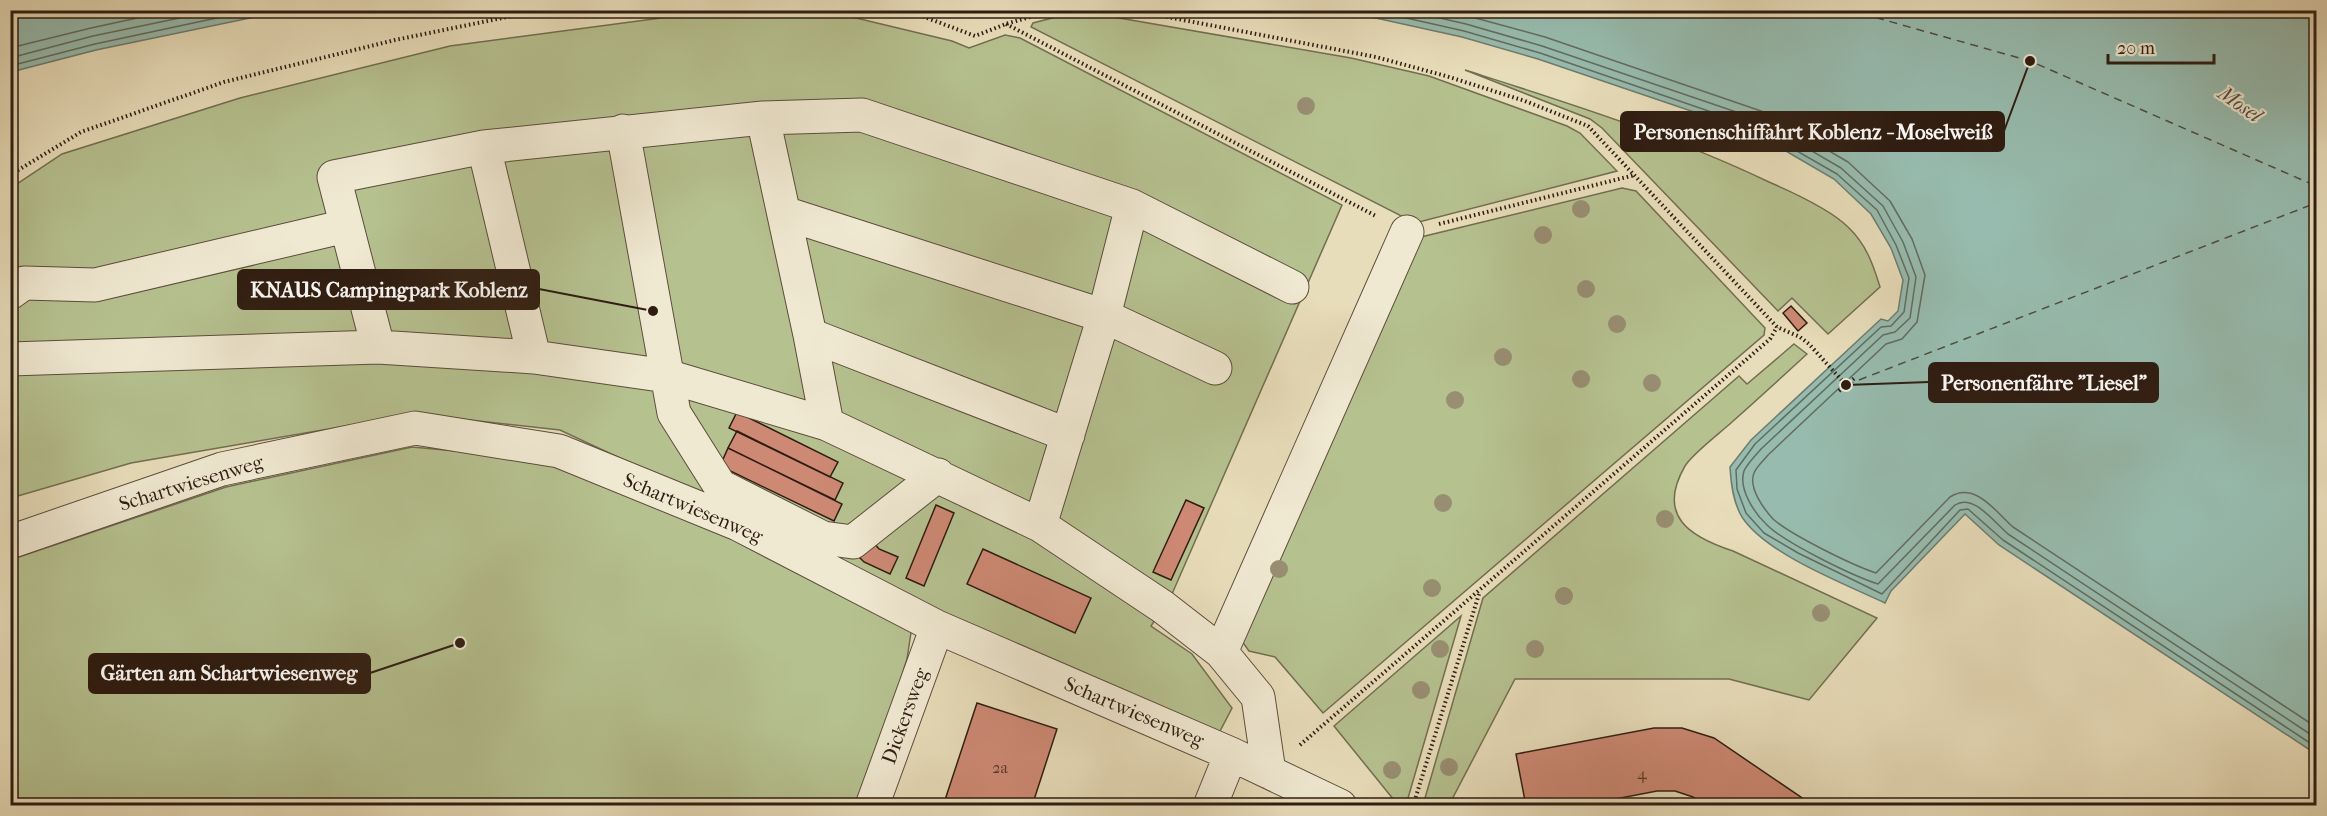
<svg xmlns="http://www.w3.org/2000/svg" width="2327" height="816" font-family="'IM FELL French Canon',serif">
<style>
.green{fill:#b6c190;stroke:#726e50;stroke-width:1.5}
.water{fill:#97bcaf;stroke:#6d7c70;stroke-width:1.5}
.lines{fill:none;stroke-linecap:round;stroke-linejoin:round}
.shore{stroke:#626c60;stroke-width:1.5}
.ferry{stroke:#4e4c40;stroke-width:1.5;stroke-dasharray:8 6;stroke-linecap:butt}
.building{fill:#ce8975;stroke:#2e1c11;stroke-width:1.5}
.minor-casing{stroke:#5c4c3b;stroke-width:35}
.path{stroke:#2e1c11;stroke-width:4;stroke-dasharray:1.5 3;stroke-linecap:butt}
.minor{stroke:#f0e9d2;stroke-width:33}
.tree{fill:#988e72}
.labels{text-anchor:middle;dominant-baseline:central;stroke-width:4.5;stroke-linejoin:round;paint-order:stroke}
.number-label{font-size:16px;fill:#56372a}
.street-label{font-size:20px;fill:#2e1c11;stroke:#f0e9d2}
.water-label{font-size:21px;font-style:italic;fill:#4e4c40;stroke:#f0e9d2}
.leader{fill:none;stroke:#2e1c11;stroke-width:2}
.callout-dot{fill:#2e1c11;stroke:#f0e9d2;stroke-width:2}
.callout{fill:#2e1c11;stroke:#2e1c11;stroke-width:2}
.callout-label{font-size:21px;text-anchor:middle;font-weight:bold;fill:#fff}
</style>
<rect width="100%" height="100%" fill="#e8ddba"/>
<filter id="stains"><feTurbulence type="fractalNoise" baseFrequency=".00333" numOctaves="4"/><feColorMatrix values="0 0 0 0 .2 0 0 0 0 .09 0 0 0 0 .02 0 0 0 .5 -.17"/></filter>
<radialGradient id="worn" r=".72"><stop offset=".6" stop-color="#630" stop-opacity="0"/><stop offset="1" stop-color="#630" stop-opacity=".3"/></radialGradient>
<path class="green" d="M1075,12L1096,14L1351,58L1429,76L1567,126L1580,133L1617,171L1415,223L1031,27L1033,23Z
M691,14L852,17L952,41L969,48L1005,35L1020,38L1342,205L1172,594L1151,626L1192,654L1232,708L1219,733L913,600L720,505L560,430L416,414L131,463L11,498V188L62,154L240,98L450,46Z
M1465,70C1568,103 1671,135 1769,182C1792,192 1831,210 1848,227C1866,244 1873,264 1880,287L1828,334L1792,298L1778,311L1602,128L1590,119Z
M1622,188L1636,191L1765,328L1764,335L1323,713L1275,657L1249,651L1239,637L1417,238Z
M1794,344L1807,354C1782,377 1757,400 1732,422C1720,433 1692,454 1685,466C1656,516 1690,537 1733,551L1877,618L1809,700L1729,679H1515L1449,805H1423L1483,598L1739,376L1747,384Z
M412,447L542,459L736,532L912,626L907,659L861,805H11L10,560L226,487Z
M1461,616L1406,805H1398L1334,726Z"/>
<path class="water" d="M11,10H284V11L96,50L11,72Z
M1344,11H2316V754L1999,545L1965,514L1891,591L1885,603C1845,584 1766,554 1742,517C1733,502 1731,484 1730,467L1751,440L1881,319L1888,321L1898,311L1903,280L1891,248L1871,214L1834,179L1791,154L1753,132L1538,59L1462,37Z"/>
<g class="lines">
<path class="shore" d="M1371,10L1464,31L1540,53L1755,127L1837,174L1877,210L1896,245L1909,278L1904,312L1891,326L1881,327L1755,444L1736,470L1737,489L1746,513L1764,533L1798,553L1882,594L1960,510L1968,509L2003,540L2316,747
M1405,10L1466,24L1542,46L1757,119L1841,168L1883,206L1903,242L1916,277L1910,318L1895,332L1883,335L1761,449C1756,455 1747,464 1744,471C1738,489 1755,514 1767,525C1785,543 1853,576 1878,584L1955,505C1973,493 1994,522 2008,534L2316,738
M1446,10L1545,37L1761,111L1848,162L1890,201L1912,239L1925,275L1917,322L1902,339L1886,344L1768,455C1764,460 1756,467 1754,473C1748,488 1764,509 1773,519C1791,535 1852,565 1876,573L1950,497C1975,481 1996,512 2013,527L2316,727
M10,48L91,28L174,10
M10,58L93,36L218,10
M10,66L95,44L254,10"/>
<path class="ferry" d="M1849,10L2030,61L2316,186
M1846,385L2316,203"/>
</g>
<path class="building" d="M1791,306L1807,323L1798,331L1783,313Z
M737,412L838,462L830,477L729,428Z
M737,431L843,483L835,500L728,448Z
M728,448L842,504L834,521L720,466Z
M1186,500L1204,508L1171,580L1153,572Z
M936,505L954,513L924,586L906,578Z
M874,543L879,549L898,557L890,574L864,562L858,556Z
M983,549L1091,598L1075,633L967,584Z
M977,703L1057,729L1032,806H943Z
M1654,728H1682L1714,738L1814,806H1705L1693,797L1675,791H1657L1579,806H1526L1516,754Z"/>
<g class="lines">
<defs>
<path id="minor" d="M763,118L810,335L827,424
M623,131L674,413L720,486L823,538L853,542L938,475
M484,147L534,357
M784,213L1104,316L1215,368
M10,293L24,283L95,285L346,226
M810,335L1068,435
M378,347L334,177L484,147L763,118L862,115L1132,206L1292,287
M10,359L378,347L534,357L667,376L827,424L1040,525L1163,607L1221,652L1258,697L1269,772
M1040,525L1104,316L1132,206
M10,542L222,469L415,428L559,451L738,524L937,627L1231,754L1340,806
M1221,652L1407,232
M872,806L937,627
M1210,806L1231,754"/>
</defs>
<use href="#minor" class="minor-casing"/>
<path class="path" d="M906,10L975,36L1006,24L1054,10
M1131,10L1376,57L1446,76L1525,101L1588,126L1777,327L1800,337L1809,344L1846,385
M1006,24L1376,216
M10,175L81,132L224,82L395,40L541,10
M1439,224L1635,175
M1839,391L1856,377
M1300,745L1770,339L1777,327
M1413,806L1479,594"/>
<use href="#minor" class="minor"/>
</g>
<g class="tree">
<circle cx="1306" cy="106" r="9"/>
<circle cx="1581" cy="209" r="9"/>
<circle cx="1543" cy="235" r="9"/>
<circle cx="1586" cy="289" r="9"/>
<circle cx="1617" cy="324" r="9"/>
<circle cx="1503" cy="357" r="9"/>
<circle cx="1581" cy="379" r="9"/>
<circle cx="1652" cy="383" r="9"/>
<circle cx="1455" cy="400" r="9"/>
<circle cx="1443" cy="503" r="9"/>
<circle cx="1665" cy="519" r="9"/>
<circle cx="1279" cy="569" r="9"/>
<circle cx="1432" cy="588" r="9"/>
<circle cx="1564" cy="596" r="9"/>
<circle cx="1821" cy="613" r="9"/>
<circle cx="1440" cy="649" r="9"/>
<circle cx="1535" cy="649" r="9"/>
<circle cx="1421" cy="690" r="9"/>
<circle cx="1449" cy="767" r="9"/>
<circle cx="1392" cy="770" r="9"/>
</g>
<g class="labels">
<g class="number-label">
<text x="1000" y="767">2a</text>
<text x="1642" y="773">4</text>
</g>
<g class="street-label">
<text transform="translate(191 483) rotate(-17)">Schartwiesenweg</text>
<text transform="translate(693 508) rotate(23)">Schartwiesenweg</text>
<text transform="translate(1134 712) rotate(23)">Schartwiesenweg</text>
<text transform="translate(905 716) rotate(-70)">Dickersweg</text>
</g>
<g class="water-label">
<text transform="translate(2240 104) rotate(35)">Mosel</text>
</g>
</g>
<path class="leader" d="M2030 61L2004 131M653 311L539 289M1846 385L1929 382M460 643L370 673"/>
<g class="callout-dot">
<circle cx="2030" cy="61" r="6"/>
<circle cx="653" cy="311" r="6"/>
<circle cx="1846" cy="385" r="6"/>
<circle cx="460" cy="643" r="6"/>
</g>
<g class="callout">
<rect x="1621" y="112" width="383" height="39" rx="6"/>
<rect x="238" y="270" width="301" height="39" rx="6"/>
<rect x="1929" y="363" width="229" height="39" rx="6"/>
<rect x="89" y="654" width="281" height="39" rx="6"/>
</g>
<g class="callout-label">
<text x="1813" y="139">Personenschiffahrt Koblenz - Moselweiß</text>
<text x="389" y="297">KNAUS Campingpark Koblenz</text>
<text x="2044" y="390">Personenfähre "Liesel"</text>
<text x="229" y="680">Gärten am Schartwiesenweg</text>
</g>
<rect width="2327" height="816" fill="none" stroke="#e8ddba" stroke-width="36"/>
<rect x="12" y="12" width="2303" height="792" fill="none" stroke="#2e1c11" stroke-width="3"/>
<rect x="18" y="18" width="2291" height="780" fill="none" stroke="#2e1c11" stroke-width="1.5"/>
<path d="M2108 54v9h106v-9" fill="none" stroke="#2e1c11" stroke-width="3"/>
<text x="2117" y="54" font-size="18" fill="#2e1c11" stroke="#f0e9d2" stroke-width="4.5" paint-order="stroke">20 m</text>
<rect width="100%" height="100%" filter="url(#stains)"/>
<rect width="100%" height="100%" fill="url(#worn)"/>
</svg>
